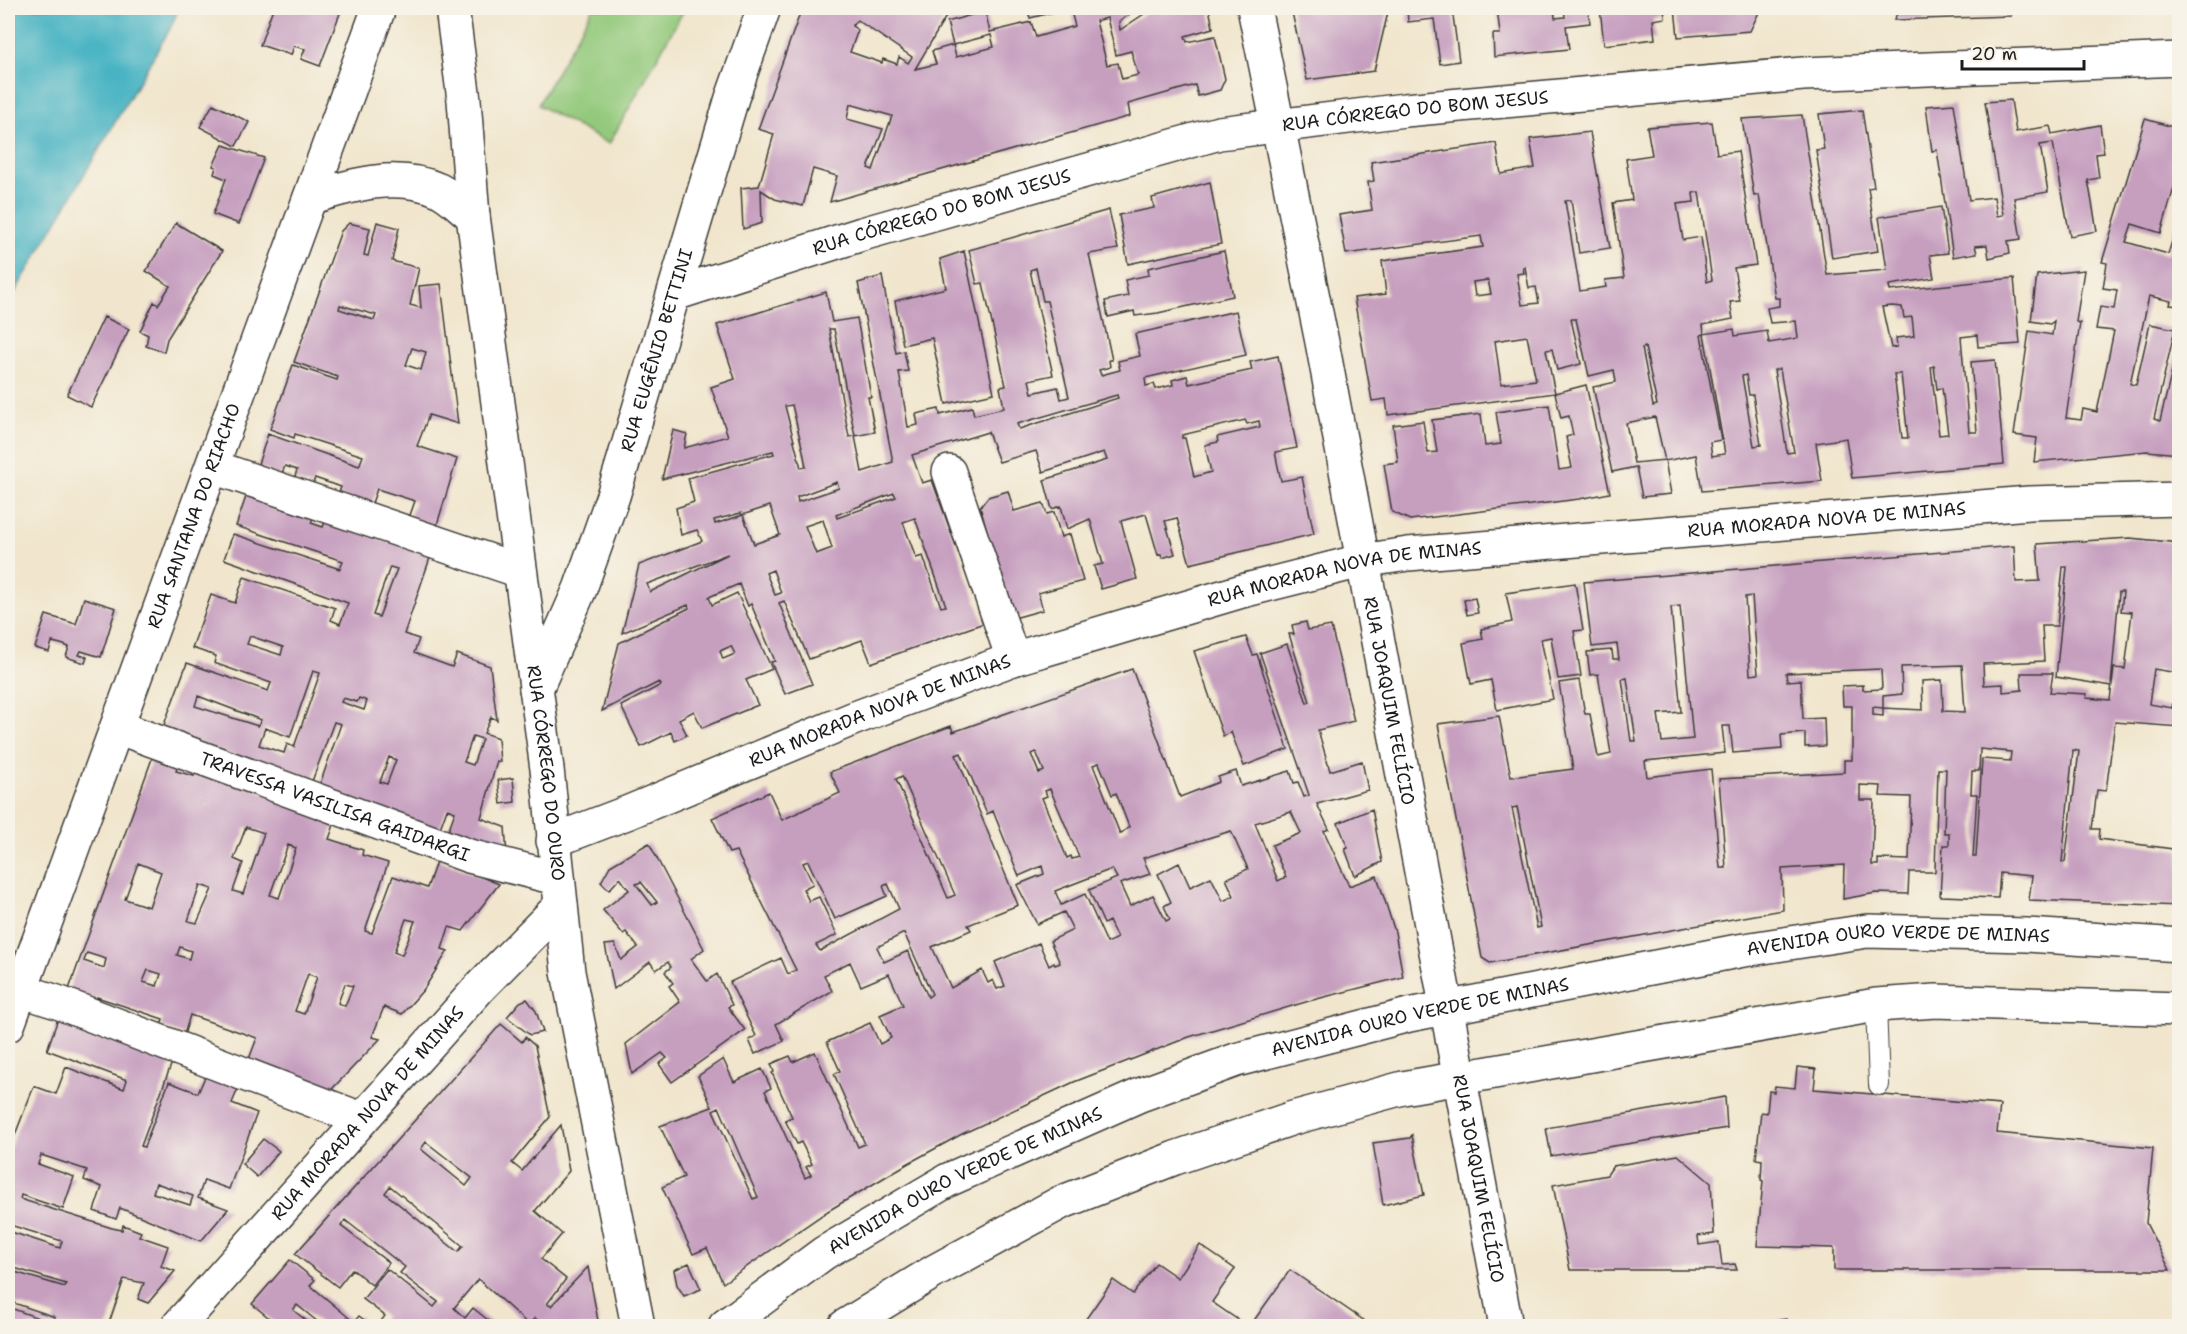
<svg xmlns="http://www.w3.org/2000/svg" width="2187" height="1334" font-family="'Shantell Sans',sans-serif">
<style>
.green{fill:#93c97b;stroke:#58724c;stroke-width:1.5}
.water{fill:#46b3c3;stroke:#316870;stroke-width:1.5}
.building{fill:#c69fbf;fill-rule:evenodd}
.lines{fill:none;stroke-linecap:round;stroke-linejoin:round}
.service-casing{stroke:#3c3a37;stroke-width:22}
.minor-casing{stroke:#3c3a37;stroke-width:36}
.tertiary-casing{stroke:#3c3a37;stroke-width:36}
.service{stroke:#fff;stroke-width:20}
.minor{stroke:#fff;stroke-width:33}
.tertiary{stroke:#fff;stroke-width:33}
.labels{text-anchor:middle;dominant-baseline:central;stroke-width:6;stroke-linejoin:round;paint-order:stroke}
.street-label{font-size:18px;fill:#1c1c1c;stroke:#f7f3e8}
</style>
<rect width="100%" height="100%" fill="#f7f3e8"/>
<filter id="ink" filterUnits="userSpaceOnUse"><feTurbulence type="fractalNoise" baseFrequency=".0167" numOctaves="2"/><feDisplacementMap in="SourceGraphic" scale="12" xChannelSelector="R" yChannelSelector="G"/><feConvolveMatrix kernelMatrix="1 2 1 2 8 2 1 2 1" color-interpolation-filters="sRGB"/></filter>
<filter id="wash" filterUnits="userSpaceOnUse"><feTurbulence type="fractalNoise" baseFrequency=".008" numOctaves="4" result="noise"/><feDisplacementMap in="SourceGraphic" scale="24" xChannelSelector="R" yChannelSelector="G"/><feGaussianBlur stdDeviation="1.35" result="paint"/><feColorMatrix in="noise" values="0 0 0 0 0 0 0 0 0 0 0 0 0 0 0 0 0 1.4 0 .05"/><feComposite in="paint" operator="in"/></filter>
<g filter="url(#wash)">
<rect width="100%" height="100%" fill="#f1e6cd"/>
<path class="green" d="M593,8H685L609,144L538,105Z"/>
<path class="water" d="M8,8H179L170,29L8,304Z"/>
<g id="blocks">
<path class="building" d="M273,8H342L320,66L301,59L305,49L294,46L291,55L260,45Z
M802,8H951L915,69L936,64L932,51L953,45L956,57L994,47L991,35L953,45L947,22L985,11L990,32L1031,22L1036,37L1075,26L1070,8H1137L1119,22L1120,30L1153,8H1209L1213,28L1185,36L1187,42L1215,36L1225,79L1220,90L1198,96L1195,85L1128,104L1130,116L830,202L837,176L813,169L803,206L775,199L761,190L762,223L743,229L741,188L759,186L774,134L758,129ZM1107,18L1116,55L1131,51L1138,75L1122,79L1118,63L1107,65L1096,21ZM857,20L912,57L908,63L899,57L897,64L883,59L882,63L850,52L858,30L852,26ZM850,104L892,116L873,170L868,168L883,129L847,119Z
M1027,8H1070L1030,18Z
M1291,8H1389L1374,71L1307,80Z
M1407,8H1452L1459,61L1440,64L1434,19L1408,22Z
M1497,8H1554L1555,18L1565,17L1564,8H1588L1590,23L1566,26L1569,49L1494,57L1493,34H1500Z
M1600,8H1664L1665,18L1653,20L1655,39L1604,45Z
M1675,8H1761L1750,31L1678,37Z
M1900,8H2014L2011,16L1894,20Z
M2011,100L2016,132L2050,126L2052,134L2100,125L2104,153L2096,154L2099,178L2088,180L2097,231L2070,236L2053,143L2040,145L2048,192L2014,198L2021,239L2008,241L2010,253L1989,258L1987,245L1975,246L1977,253L1953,257L1937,150L1932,151L1926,106L1954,104L1969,200L1994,197L1997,216L2003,215L1985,102Z
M213,104L249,122L236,146L200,127Z
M1862,110L1874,187L1868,188L1878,251L1832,258L1816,150L1824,149L1819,114Z
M1802,115L1827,275L1887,270L1879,217L1941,207L1948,253L1930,255L1934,278L1889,285L1890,291L2014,278L2020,344L1978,347L1977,335L1961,337L1969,432H1977L1971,362L1995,360L2004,464L1852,478L1846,438L1816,443L1822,481L1702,491L1696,455L1665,461L1655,417L1626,423L1634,463L1665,460L1671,494L1642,497L1636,467L1612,472L1593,387L1616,382L1614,370L1589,376L1576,319H1571L1581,364L1557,370L1552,349L1546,350L1555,393L1586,385L1610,493L1579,499L1410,520L1392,512L1384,464L1398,462L1393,425L1423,421L1428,453L1437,452L1432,420L1481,414L1485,446L1501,444L1496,412L1549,405L1559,470L1572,468L1566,437L1573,435L1569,416L1561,418L1555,393L1388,415L1386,399L1372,401L1354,298L1386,294L1382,261L1483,247L1481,236L1346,254L1339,215L1372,210L1368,182L1374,181L1371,162L1496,143L1501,174L1535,168L1530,139L1590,132L1610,248L1579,253L1571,200L1565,201L1580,291L1606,287L1605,280L1624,278L1613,203L1632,200L1626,159L1652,155L1647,127L1712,122L1717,154L1738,151L1756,265L1734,268L1740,301L1730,302L1733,319L1703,325L1704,334L1734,329L1735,336L1767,331L1769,343L1798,338L1796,321L1770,323L1767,308L1779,306V298H1775L1759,195L1754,196L1742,119ZM1699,192L1712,280L1707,282L1701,237L1683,240L1677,204L1694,202L1693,193ZM1525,267L1529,288L1536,287L1539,303L1522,305L1517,274L1524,273L1523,268ZM1488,280L1491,294L1475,296L1473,282ZM1892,306L1902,307L1904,318L1912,317L1914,336L1896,338L1897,347L1891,348L1882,307ZM1704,334L1725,454L1712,456L1710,442L1721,440L1701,335ZM1527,336L1536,380L1501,384L1495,341ZM1645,347L1657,405L1653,406L1642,348ZM1934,366L1937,389L1942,388L1948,434L1939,435L1931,367ZM1780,369L1794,452L1787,453L1774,370ZM1894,374H1901L1908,438H1902ZM1746,375L1749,395H1753L1761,445L1754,446L1742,376Z
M2145,119L2180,129V185L2175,184L2161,233L2132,224L2126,242L2168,254L2180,216V306L2170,305L2171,301L2149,296L2130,384L2136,385L2150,324L2175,329L2154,419L2160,421L2180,338V454L2147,451L2034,462L2037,438L2014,435L2029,331L2052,335L2054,321L2050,324L2031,321L2037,275L2084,270L2076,322L2080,323L2066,418L2081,420L2083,409L2097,412L2114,331L2096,329L2100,307L2114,309L2117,290L2103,288L2107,263L2102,262Z
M223,145L264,158L239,224L213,214L226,179L214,174L216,167L213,166Z
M1210,182L1221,244L1128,264L1119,215L1154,208L1152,198Z
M1109,210L1118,249L1089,254L1112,360H1109L1110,367L1099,370L1101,375L1120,370L1118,361L1140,356L1135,334L1236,311L1246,355L1145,378L1146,386L1154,384L1156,389L1173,385L1172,380L1187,376L1189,384L1252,370L1250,362L1278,356L1297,448L1275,452L1281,481L1302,477L1314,534L1190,564L1177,518L1165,521L1175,554L1162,558L1161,554L1158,555L1146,514L1121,521L1137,579L1101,589L1094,566L1103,564L1090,519L1067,529L1061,506L1052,509L1044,480L1107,460L1104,452L1043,472L1036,451L999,462L988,432L912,455L922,483L932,480L984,623L871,663L862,640L809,659L784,601L779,603L812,684L785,694L771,662L775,661L751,604L748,606L739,584L709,597L712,605L737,593L772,669L746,680L758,705L702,728L694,711L679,719L687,735L675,741L671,732L641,747L621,706L661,685L659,682L602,711L619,643L689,608L688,605L622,633L639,565L702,541L697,530L681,535L676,508L694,502L688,478L774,454L773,451L662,479L673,430L687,434L684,448L728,436L711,387L735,379L717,325L826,292L832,322L857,318L871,397H868L875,432L855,436L834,329H829L849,437L855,436L862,472L893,462L858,283L882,276L896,353L904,351L908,371L899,372L908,427L918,425L916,414L939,409L940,415L972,407L974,415L1004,408L1000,387L1006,386L983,283L977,284L969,250ZM1036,268L1043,301H1047L1069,397L1061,399L1058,387L1032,393L1029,380L1053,375L1030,270ZM1117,395L1118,398L1019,429L1017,424ZM792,405L803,451L806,467L801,468L785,406ZM1245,420L1247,424L1259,421L1260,427L1217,437L1218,442L1205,445L1211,472L1194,477L1185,438H1182V435ZM837,482L839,488L798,502L797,497ZM894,493L896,497L837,518L836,515ZM770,506L780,535L754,544L743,515L715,524L714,520L741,513L742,515ZM915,518L946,606L941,607L923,556L916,558L903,522ZM823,520L832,548L816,554L805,526ZM728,554L650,592L647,584ZM773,570L781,593L775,595L766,573ZM731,646L735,654L723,659L720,651Z
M377,222L399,228L392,261L419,268L410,305L421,308L419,286L441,284L458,424L429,415L417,446L457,459L436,528L409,518L415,501L377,489L371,506L338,495L341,487L315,478L312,486L294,480L297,470L285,466L281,476L257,467L268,434L359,466L363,456L295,434L294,438L270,429L293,365L337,380L338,377L294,362L341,231L349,223L370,228L364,255L368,256ZM340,305L376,315L374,320L339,309ZM412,348L426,352L421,370L406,365Z
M176,223L222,251L167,339L164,352L146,346L148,335L140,331L154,302L158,305L170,286L146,271Z
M964,251L994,393L946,404L932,338L903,345L895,301L946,288L940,259Z
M1224,251L1233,296L1158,313L1135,316L1134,311L1108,317L1105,301L1128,296L1125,280L1149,275L1148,268Z
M104,317L129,329L91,407L67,395Z
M248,491L280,502L278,507L313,518L311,523L323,527L325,522L431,555L404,634L419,639L414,653L452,667L457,654L490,666L497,720L491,717L484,733L498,738L500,762L497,761L481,818L505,827L507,856L447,834L455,812L447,809L439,831L319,787L341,724L334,722L311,784L162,730L187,663L268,691L271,683L214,663L216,656L192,648L211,595L235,603L244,577L335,608L331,620L340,624L348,603L224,559L233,534L340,569L343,561L236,526ZM390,567L397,569L379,617L373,615ZM250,636L283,647L281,655L247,644ZM313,671L320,673L294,747L287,744L284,753L259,745L265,728L290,737ZM198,696L261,720L258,726L195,706ZM343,698L357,702L359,698L367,701L364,710L341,702ZM473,736L482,739L473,765L464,762ZM389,757L396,760L387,784L380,782Z
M1008,491L1014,511L1043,503L1047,514L1054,512L1061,537L1070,534L1083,581L1038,593L1043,610L1014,618L980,507L988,497Z
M2130,538L2180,543L2178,673L2154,669L2149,704L2172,708L2176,684L2180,685V727L2115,722L2106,791L2097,790L2092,829H2100L2099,839L2180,850V906L2029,900L2032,876L2000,873L1998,898L1940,896L1943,845H1949V833H1944L1946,769H1938L1935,872H1909L1908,894L1876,893L1843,899L1844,865L1782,869L1783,910L1490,963L1482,958L1438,724L1499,716L1511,777L1573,769L1559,683L1579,680L1585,714H1590L1598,757L1611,754L1598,674L1590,675L1587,652L1612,650L1613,659H1619L1617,644L1592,647L1584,582L2014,546L2016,582L2040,581L2037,544ZM2063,567H2067L2056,677L2111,686L2119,592H2123L2121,611L2132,612L2125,669L2114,668L2110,700L2086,698L2087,694L2050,692L2053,673H2021L2022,690L2003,692V684L1984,685L1983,664L2044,661L2042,626H2057ZM1752,596L1758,674L1750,675L1745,597ZM1680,606L1693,739L1662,742L1658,714L1681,712L1671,607ZM1962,665L1965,712L1943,711L1942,680L1922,681L1923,710L1883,708V716L1873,715V707L1883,708V696L1902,694L1901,667ZM1881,669L1882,689L1863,690V685L1842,686L1843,706H1852V760H1844V772L1719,779L1726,868H1720L1711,769L1647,777L1645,761L1725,753L1722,726H1730L1733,753L1782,749L1781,735L1805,733V747L1825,746L1824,718L1803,719L1801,680L1787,681L1786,673ZM1627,678L1636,741H1631L1622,679ZM1980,749L2011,752L2010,761L1982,759L1976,857H1973L1977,794H1971L1972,771H1979ZM2073,750L2079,751L2065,862H2062ZM1860,785L1881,786L1880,796L1911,797L1909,860L1878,859V865H1872L1874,800H1860ZM1517,807L1523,835L1541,927L1537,928L1512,808Z
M1575,583L1583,630L1574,631L1581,676L1558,679L1551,637L1541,639L1553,699L1497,710L1491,680L1471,684L1463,643L1483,639L1481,629L1512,622L1506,593Z
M84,598L116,608L101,657L81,651L79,655L87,657L85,663L66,657L69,647L61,644L52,642L49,652L35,648L46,615L76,624Z
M1475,598L1478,613L1467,615L1464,600Z
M1306,622L1308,630L1331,626L1354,721L1318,730L1330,771L1362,761L1368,790L1317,804L1329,829L1324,831L1349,886L1377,876L1395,932L1403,977L1309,1001L1189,1037L1074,1082L962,1134L907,1164L828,1211L723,1283L707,1248L693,1254L662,1187L684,1177L660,1126L712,1107L698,1076L723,1059L734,1082L762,1069L771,1088L765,1091L805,1178L811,1175L806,1167L812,1164L801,1142L797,1144L785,1120L792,1117L772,1073L774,1072L771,1064L790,1056L793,1062L815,1052L858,1147L865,1144L834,1074L840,1071L827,1042L870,1023L880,1044L891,1038L880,1015L903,1005L889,974L861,986L850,962L824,975L832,991L776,1024L784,1041L755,1054L749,1040L756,1036L730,982L781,958L788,974L796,970L736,851L729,853L712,818L769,792L782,820L840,793L830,772L951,726L953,732L1132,669L1180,797L1219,782L1218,777L1236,771L1241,786L1290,771L1294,783L1298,782L1304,797L1309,795L1260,653L1287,644L1307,703L1310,702L1289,634H1294L1292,625ZM1036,752L1044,771L1039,773L1031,754ZM961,753L987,814L993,811L1019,876L1042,866L1044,874L1017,885L1037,924L1064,912L1073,930L1050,941L1060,963L1055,965L1054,963L1049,966L1039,943L995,962L1005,986L997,989L993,980L988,983L982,970L951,988L932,947L971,930L968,925L1018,905L956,755ZM1099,763L1112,795L1116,793L1129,827L1120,834L1093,765ZM902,776L955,895L948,898L896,779ZM1050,789L1079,857L1072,859L1071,856L1067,858L1042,798L1047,796L1045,791ZM1291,812L1301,833L1272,845L1286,877L1278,881L1255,823ZM1231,831L1248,869L1226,879L1234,896L1223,901L1211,877L1190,887L1179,863L1158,874L1171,902L1164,906L1170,919L1166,921L1153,895L1130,906L1120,884L1150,874L1143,858ZM808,861L835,919L887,896L883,886L888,884L899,909L820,951L816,945L837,935L819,897L809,901L803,889L813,884L803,863ZM1112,869L1117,878L1089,890L1104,924L1109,921L1117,938L1107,943L1085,894L1061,905L1055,891ZM904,933L932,994L928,997L908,951L884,962L877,947ZM719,1107L758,1197L753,1199L713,1110Z
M1246,637L1253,655L1257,654L1288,749L1244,766L1231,732L1223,736L1194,651Z
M154,753L179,763L176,771L194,776L197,769L336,819L329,839L363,850L362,855L388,863L365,931L372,933L393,876L427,888L437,859L499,884L463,931L449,927L442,949L448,951L424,989L402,1014L384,1007L372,1037L380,1039L331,1090L249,1059L257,1038L190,1015L184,1035L161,1026L163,1019L97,997L96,1002L68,992ZM246,827L264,833L243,894L233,891L243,863L234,859ZM288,845L296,848L279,898L270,895ZM138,863L161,872L149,907L125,899ZM200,885L212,889L197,923L188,921ZM406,919L415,921L402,955L394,952ZM180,947L191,951L189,959L177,955ZM87,953L106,959L104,968L84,961ZM148,970L161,974L157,986L143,982ZM308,974L317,977L304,1014L295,1011ZM345,984L353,986L345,1006L338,1003Z
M513,778L515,802L501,804L498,780Z
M1372,809L1382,862L1355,876L1345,849L1348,848L1338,823Z
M649,843L704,949L691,959L707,981L717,974L732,1005L728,1007L745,1030L672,1082L659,1064L667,1058L662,1053L632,1074L626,1044L680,1002L669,986L673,983L665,972L671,967L668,962L656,970L650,962L614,989L605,945L615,944L621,960L638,947L626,932L623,934L603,910L629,890L620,878L609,890L601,882L610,866ZM641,882L657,902L652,905L636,884Z
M527,999L536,1011L543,1032L530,1035L507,1017L520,1002Z
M59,1016L174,1057L141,1146L144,1147L169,1082L198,1093L208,1070L240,1084L232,1103L257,1113L229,1189L204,1180L198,1198L228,1209L201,1241L120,1208L116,1219L94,1211L102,1187L84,1180L87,1170L41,1155L38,1164L74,1177L63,1209L21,1195L20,1199L112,1228L122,1230L123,1225L141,1232L139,1236L168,1246L161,1266L175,1271L148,1303L138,1299L144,1283L124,1279L108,1326H8V1307L52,1323L55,1317L8,1301V1270L65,1287L66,1284L8,1266V1153L34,1086L56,1094L66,1067L124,1089L127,1080L47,1050ZM156,1183L193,1196L190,1205L153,1193ZM10,1225L62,1241L60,1248L8,1231Z
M501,1024L522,1042L525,1037L535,1046L550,1117L512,1163L522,1171L561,1125L569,1171L535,1211L562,1234L541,1259L566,1279L547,1304L551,1306L588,1267L599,1326H541L543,1324L535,1318L529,1325L478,1279L454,1308L465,1318L473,1308L493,1324L491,1326H448L442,1322L438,1326H377L385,1316L363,1299L387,1269L434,1307L438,1302L400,1273L405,1267L345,1220L341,1226L389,1263L372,1285L352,1269L338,1287L295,1254ZM426,1142L472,1178L466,1186L421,1149ZM390,1186L463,1246L458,1252L385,1193Z
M1797,1067L1816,1069L1814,1089L2000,1105L1997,1133L2153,1148L2146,1223L2170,1270H1834V1248L1757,1246L1763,1181L1761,1180L1762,1160L1756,1159L1761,1112L1767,1113L1769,1091L1774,1092L1775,1086L1795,1088Z
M1725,1097L1727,1128L1551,1156L1546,1128Z
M1412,1135L1424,1195L1383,1205L1373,1143L1410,1138Z
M263,1139L279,1151L257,1177L242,1164Z
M1678,1155L1711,1183L1714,1234L1698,1236L1699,1245L1719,1242L1722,1265L1735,1264L1737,1270H1570L1553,1185L1607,1175L1613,1166Z
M1200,1245L1235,1269L1212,1302L1247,1326H1081L1113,1280L1133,1294L1156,1263L1178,1278Z
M290,1260L315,1280L310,1285L354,1322L359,1316L372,1326H323L297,1305L293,1310L313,1326H279L252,1304Z
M689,1263L701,1289L684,1296L677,1285L674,1270Z
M1290,1270L1372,1326H1250Z
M1786,1319L1787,1326H1773L1772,1321Z"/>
</g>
</g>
<g filter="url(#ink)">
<use href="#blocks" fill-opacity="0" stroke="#3c3a37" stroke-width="1.5"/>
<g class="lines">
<defs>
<path id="service" d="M1876,1005L1879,1085"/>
<g id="minor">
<path id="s1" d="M452,8L464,100L473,216L547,769L568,972L638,1326"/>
<path id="s2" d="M1254,8L1322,342L1506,1326"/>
<path d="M310,198C351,185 398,171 439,190C451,196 462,208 473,216"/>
<path id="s3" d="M674,294L862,234L1219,133L1405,110L1803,74L2180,59"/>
<path d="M213,467L520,571"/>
<path d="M949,472L1013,659"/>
<path id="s4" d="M536,689L580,589L613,496L732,98L764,8"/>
<path id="s5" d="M117,727L469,856L556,878"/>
<path id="s6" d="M553,841L629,812L855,718L1013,659L1242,591L1361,561L1408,554L2029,503L2180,499"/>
<path d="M20,990L60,1003L361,1119"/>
<path id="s7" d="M8,1025L379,8"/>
<path id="s8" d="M178,1326L481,986L561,905"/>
</g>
<g id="tertiary">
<path id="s9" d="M725,1326L824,1253L948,1180L1140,1095L1236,1060L1409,1015L1738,951L1867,931L2027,935L2180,945"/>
<path d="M845,1326L935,1271L1060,1203L1175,1158L1293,1118L1403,1088L1876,1005L1936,1001L2180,1009"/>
</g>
</defs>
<use href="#service" class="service-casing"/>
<use href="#minor" class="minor-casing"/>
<use href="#tertiary" class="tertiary-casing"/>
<use href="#service" class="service"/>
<use href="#minor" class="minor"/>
<use href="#tertiary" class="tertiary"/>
</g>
</g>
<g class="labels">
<g class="street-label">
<text stroke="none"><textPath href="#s3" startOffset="766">RUA CÓRREGO DO BOM JESUS</textPath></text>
<text stroke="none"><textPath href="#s3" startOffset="280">RUA CÓRREGO DO BOM JESUS</textPath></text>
<text stroke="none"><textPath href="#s4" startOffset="360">RUA EUGÊNIO BETTINI</textPath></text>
<text stroke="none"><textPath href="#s7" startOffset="542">RUA SANTANA DO RIACHO</textPath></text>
<text stroke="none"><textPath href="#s6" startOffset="1324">RUA MORADA NOVA DE MINAS</textPath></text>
<text stroke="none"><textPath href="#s6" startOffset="838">RUA MORADA NOVA DE MINAS</textPath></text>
<text stroke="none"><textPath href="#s2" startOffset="706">RUA JOAQUIM FELÍCIO</textPath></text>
<text stroke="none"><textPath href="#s6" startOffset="352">RUA MORADA NOVA DE MINAS</textPath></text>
<text stroke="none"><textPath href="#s1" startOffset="771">RUA CÓRREGO DO OURO</textPath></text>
<text stroke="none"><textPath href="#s5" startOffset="232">TRAVESSA VASILISA GAIDARGI</textPath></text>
<text stroke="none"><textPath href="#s9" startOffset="1254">AVENIDA OURO VERDE DE MINAS</textPath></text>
<text stroke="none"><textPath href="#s9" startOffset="768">AVENIDA OURO VERDE DE MINAS</textPath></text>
<text stroke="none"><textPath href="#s8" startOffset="285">RUA MORADA NOVA DE MINAS</textPath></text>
<text stroke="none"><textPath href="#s2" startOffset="1192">RUA JOAQUIM FELÍCIO</textPath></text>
<text stroke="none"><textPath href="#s9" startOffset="282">AVENIDA OURO VERDE DE MINAS</textPath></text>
</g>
</g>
<rect width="2187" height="1334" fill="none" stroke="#f7f3e8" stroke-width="30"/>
<path d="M1962 60v9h122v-9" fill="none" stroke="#1c1c1c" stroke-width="3"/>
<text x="1971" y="60" font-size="18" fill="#1c1c1c" stroke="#f7f3e8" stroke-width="4.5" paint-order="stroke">20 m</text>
</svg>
